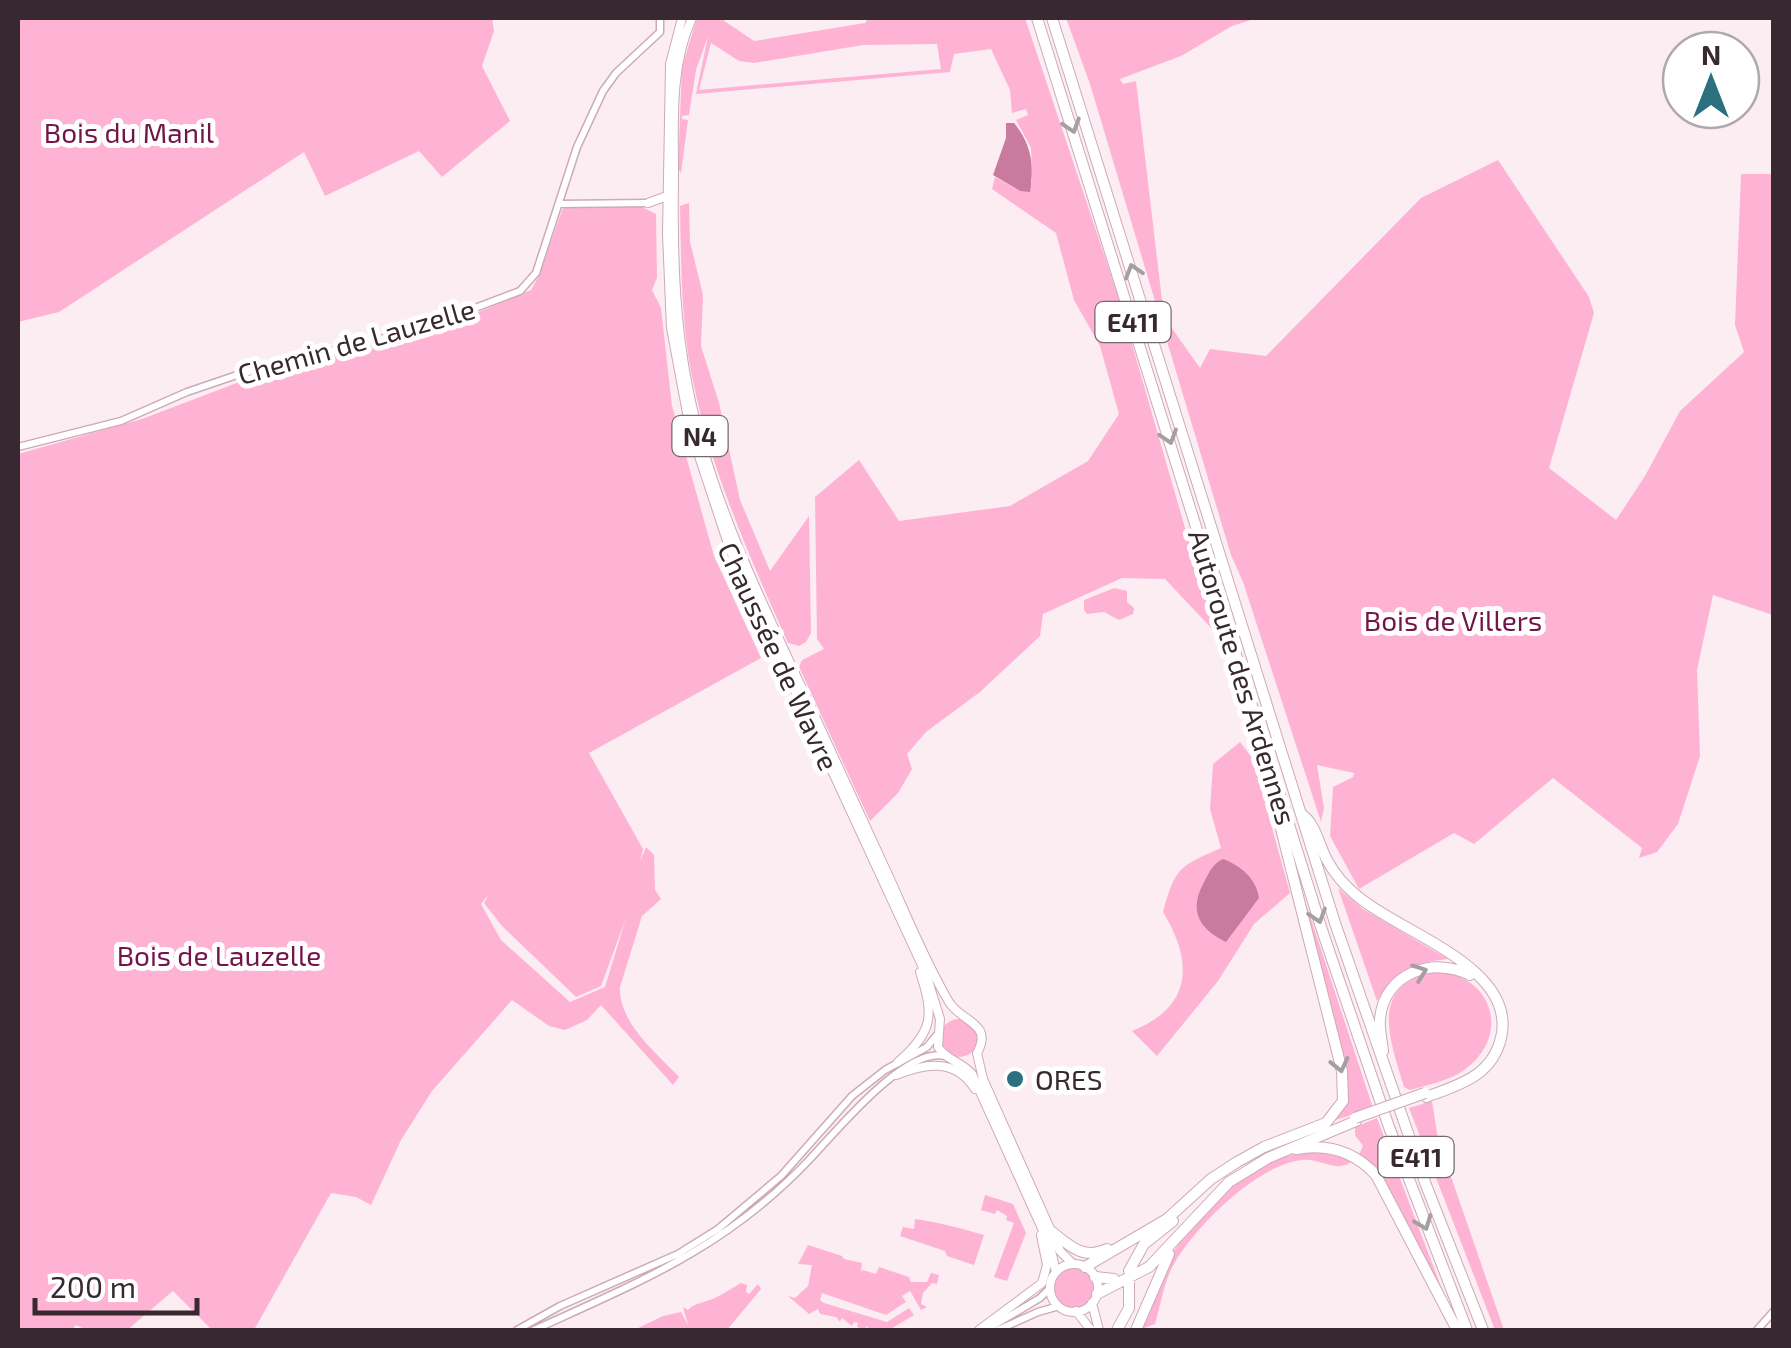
<svg xmlns="http://www.w3.org/2000/svg" width="1791" height="1348" font-family="'Exo 2',sans-serif">
<style>
.green{fill:#feb3d4;fill-rule:evenodd}
.water{fill:#c87b9e}
.lines{fill:none;stroke-linecap:round;stroke-linejoin:round}
.tertiary-casing{stroke:#cdaab9;stroke-width:9}
.secondary-casing{stroke:#cdaab9;stroke-width:9}
.primary-casing{stroke:#cdaab9;stroke-width:10}
.motorway-casing{stroke:#cdaab9;stroke-width:12}
.tertiary{stroke:#fff;stroke-width:6}
.secondary{stroke:#fff;stroke-width:6}
.primary{stroke:#fff;stroke-width:8}
.motorway{stroke:#fff;stroke-width:10}
.motorway-bridge-casing{stroke:#cdaab9;stroke-width:12;stroke-linecap:butt}
.motorway-bridge{stroke:#fff;stroke-width:10}
.oneway{stroke:#a59fa1}
.poi-dot{fill:#2b707f;stroke:#fff;stroke-width:4}
.labels{text-anchor:middle;dominant-baseline:central;stroke-width:10;stroke-linejoin:round;paint-order:stroke}
.shield{fill:#fff;stroke:#73696d;stroke-width:2.5}
.shield-label{font-size:25px;font-weight:bold;fill:#37292f}
.park-label{font-size:28px;fill:#721549;stroke:#fff}
.street-label{font-size:28px;fill:#37292f;stroke:#fff}
.poi-label{font-size:28px;fill:#37292f;stroke:#fff;text-anchor:start}
</style>
<rect width="100%" height="100%" fill="#fcedf3"/>
<path class="green" d="M18,18H492L494,31L482,66L510,121L442,177L419,151L325,196L304,152L59,312L18,322Z
M697,18H724L723,20L754,41L865,23L869,18H1025L1119,299L1215,632L1165,579L1122,578L1043,614L1040,636L980,692L926,732L907,754L912,769L898,793L870,821L799,667L802,660L824,649L817,639L815,497L859,460L899,521L1010,506L1088,461L1119,414L1100,346L1074,300L1056,233L992,189L995,177L1020,191L1032,182L1031,148L1016,120L1028,115L1026,109L1012,113L1010,90L991,49L954,54L950,72L696,94L708,36L696,70L689,115L682,116V119L688,120L681,173L678,168L682,67ZM711,43L739,61L754,63L863,45L937,44L941,69L699,90Z
M1066,18H1257L1232,26L1181,56L1120,79L1123,84L1136,81L1164,317L1200,368L1210,349L1266,356L1421,198L1498,160L1589,297L1594,313L1549,468L1616,520L1645,476L1680,411L1744,352L1735,325L1741,174H1773V615L1713,595L1697,670L1700,756L1678,824L1657,852L1639,858L1642,848L1553,778L1474,844L1454,833L1359,889L1330,836L1333,787L1353,777L1354,773L1317,765L1324,808L1321,822L1243,582L1231,555L1090,84Z
M689,203L690,242L703,295L701,346L719,403L740,500L770,571L809,516L811,633L806,642L799,646L788,643C747,551 706,460 689,360C681,309 681,257 680,206Z
M640,206L656,214L657,278L652,290L661,308L672,406L714,556L761,658L589,753L643,849L640,862L646,847L654,855L655,890L661,899L642,916L620,987C619,1024 656,1052 679,1077L673,1085L601,1005L587,1020L565,1030L549,1026L512,1000L432,1091L401,1140L371,1205L356,1197L331,1193L254,1330H212L173,1291L127,1330H86L76,1325L72,1330H18V454L142,419L255,376L458,321L531,290L539,276L562,210L566,207ZM489,894L484,903L502,926L576,997L601,986L626,918L605,987L570,1002L501,940L481,904Z
M1114,588L1127,591V602L1134,608L1133,614L1119,620L1104,612L1087,614L1084,610V600Z
M1240,742L1253,759L1290,893L1254,924L1218,981L1157,1056L1132,1031C1192,1007 1194,963 1163,912C1176,867 1178,867 1221,848L1210,809L1213,764Z
M1294,867L1373,1108L1336,1120L1346,1103Z
M1338,888L1363,909L1448,959C1413,962 1395,971 1377,1001Z
M1433,971C1493,973 1513,1036 1463,1071C1448,1081 1427,1085 1410,1090L1404,1087C1390,1039 1368,988 1433,971Z
M940 1038a19 19 0 1 1 38 0a19 19 0 1 1-38 0Z
M1432,1101L1438,1139L1504,1330H1495L1409,1108Z
M1377,1118L1448,1305L1383,1182L1358,1157L1363,1146L1355,1135V1127Z
M1316,1150L1344,1156L1352,1161C1337,1174 1321,1158 1302,1160C1257,1164 1188,1232 1170,1272C1163,1288 1160,1307 1155,1324L1139,1330C1150,1305 1159,1275 1174,1251C1205,1200 1256,1157 1316,1150Z
M985,1195L1013,1204L1026,1233L1007,1281L994,1277L1014,1223L1006,1220L1007,1216L997,1210L995,1214L981,1210Z
M915,1219C937,1222 957,1227 984,1235L974,1265L947,1256L945,1251L900,1236L903,1227L914,1229Z
M808,1245L842,1256L844,1259L862,1263L861,1272L863,1270L876,1274L879,1267L909,1277L911,1282H927L931,1273L939,1275L937,1284L932,1283L923,1293L921,1304L927,1307L921,1310L910,1291L902,1296L906,1302L886,1315L822,1293L820,1300L824,1303L887,1322L909,1308L914,1315L889,1330H869L867,1326L865,1330L857,1327L858,1323L854,1322L852,1326L842,1318L840,1322L836,1317L820,1314L818,1309L809,1314L788,1296L795,1298L808,1286L812,1265L798,1264Z
M1054 1288a20 20 0 1 1 40 0a20 20 0 1 1-40 0Z
M741,1283L747,1285L746,1292L749,1294L758,1284L761,1289L727,1330H634L663,1316L681,1312L688,1325L683,1307L688,1310C695,1302 705,1303 715,1298C723,1294 732,1288 741,1283Z"/>
<path class="water" d="M1006,123H1014C1032,145 1034,165 1030,192L1020,191L993,175L1006,138Z
M1223,859C1241,866 1256,878 1259,898L1226,942C1199,929 1189,911 1203,884C1209,873 1212,864 1223,859Z"/>
<g class="lines">
<defs>
<path id="tertiary" d="M560,204L648,203
M18,447L121,421L187,392L240,374L417,330L520,291L536,273L577,147L603,91L616,73L660,32V18
M1757,1330L1774,1311"/>
<path id="secondary" d="M517,1330L560,1306L678,1254L718,1229L781,1176L852,1096L885,1070L927,1047L936,1036
M534,1330C641,1281 726,1248 810,1159C835,1133 905,1046 945,1056
M986,1330L1040,1298L1050,1288
M998,1330L1038,1312L1059,1306"/>
<path id="primary" d="M682,18L670,64L667,234L671,328L690,429L730,550L926,974L940,1019L938,1047C946,1060 962,1062 972,1074L1050,1246L1056,1272
M692,18C670,66 674,122 674,174C673,247 674,320 689,392C709,489 750,577 792,667C823,733 853,799 884,866C905,911 924,960 949,1002C961,1022 994,1023 977,1053L983,1079L1060,1251L1073,1264
M648,203L667,196
M898,1062C934,1031 934,1015 920,972
M896,1075C926,1063 955,1058 975,1089
M1050 1288a24 24 0 1 1 48 0a24 24 0 1 1-48 0Z
M1092,1303L1099,1330
M1076,1311L1091,1330
M979,1330L1042,1283L1047,1265L1041,1235"/>
<path id="motorway" d="M1037,18L1321,927L1389,1127L1467,1330
M1052,18L1335,923L1426,1185L1483,1330
M1301,814C1315,822 1319,845 1327,860C1334,873 1344,885 1356,895C1399,933 1518,966 1501,1038C1492,1076 1459,1085 1426,1097
M1383,1051C1382,1041 1379,1030 1380,1019C1384,973 1433,956 1470,975
M1296,1149C1328,1143 1354,1151 1376,1175L1457,1330
M1052,1232C1070,1246 1083,1260 1107,1249
M1085,1267L1167,1219L1211,1179L1237,1162L1264,1147L1326,1123L1343,1101L1342,1071L1272,793L1277,790
M1129,1271L1144,1244L1173,1221
M1095,1277L1114,1279
M1097,1294L1149,1267L1229,1182L1268,1158L1356,1121
M1117,1330L1129,1308V1283
M1136,1330L1169,1254"/>
</defs>
<use href="#tertiary" class="tertiary-casing"/>
<use href="#secondary" class="secondary-casing"/>
<use href="#primary" class="primary-casing"/>
<use href="#motorway" class="motorway-casing"/>
<use href="#tertiary" class="tertiary"/>
<use href="#secondary" class="secondary"/>
<use href="#primary" class="primary"/>
<use href="#motorway" class="motorway"/>
<defs>
<path id="motorway-bridge" d="M1355,1118L1425,1093"/>
</defs>
<use href="#motorway-bridge" class="motorway-bridge-casing"/>
<use href="#motorway-bridge" class="motorway-bridge"/>
</g>
<defs><path id="oneway-chevron" d="M-2-3.5L2.5 0L-2 3.5" fill="none" stroke-width="1.6" stroke-linecap="round" stroke-linejoin="round" transform="scale(2.5)"/></defs>
<g class="oneway">
<use href="#oneway-chevron" transform="translate(1072 126) rotate(72)"/>
<use href="#oneway-chevron" transform="translate(1133 271) rotate(-107)"/>
<use href="#oneway-chevron" transform="translate(1169 437) rotate(73)"/>
<use href="#oneway-chevron" transform="translate(1318 916) rotate(73)"/>
<use href="#oneway-chevron" transform="translate(1420 972) rotate(-20)"/>
<use href="#oneway-chevron" transform="translate(1340 1065) rotate(77)"/>
<use href="#oneway-chevron" transform="translate(1424 1223) rotate(69)"/>
</g>
<circle class="poi-dot" cx="1015" cy="1079" r="10"/>
<g class="labels">
<g class="shield">
<rect x="1095.5" y="302" width="75" height="40" rx="8"/>
<rect x="672.5" y="416" width="55" height="40" rx="8"/>
<rect x="1378.5" y="1137" width="75" height="40" rx="8"/>
</g>
<g class="shield-label">
<text x="1133" y="322">E411</text>
<text x="700" y="436">N4</text>
<text x="1416" y="1157">E411</text>
</g>
<g class="park-label">
<text x="129" y="132">Bois du Manil</text>
<text x="1453" y="620">Bois de Villers</text>
<text x="219" y="955">Bois de Lauzelle</text>
</g>
<g class="street-label">
<text transform="translate(356 341) rotate(-16)">Chemin de Lauzelle</text>
<text transform="translate(779 656) rotate(65)">Chaussée de Wavre</text>
<text transform="translate(1243 677) rotate(73)">Autoroute des Ardennes</text>
</g>
<g class="poi-label">
<text x="1035" y="1079">ORES</text>
</g>
</g>
<rect width="1791" height="1348" fill="none" stroke="#37292f" stroke-width="40"/>
<g transform="translate(1711 80)"><circle r="48" fill="#ffffff" stroke="#afa9ac" stroke-width="2.5"/>
<path d="M0-8L18 38L0 25L-18 38Z" fill="#2b707f"/>
<text y="-15" font-size="28" font-weight="bold" text-anchor="middle" fill="#37292f">N</text>
</g>
<path d="M35 1298v15h162v-15" fill="none" stroke="#37292f" stroke-width="5"/>
<text x="50" y="1298" font-size="30" fill="#37292f" stroke="#ffffff" stroke-width="8" paint-order="stroke">200 m</text>
</svg>
